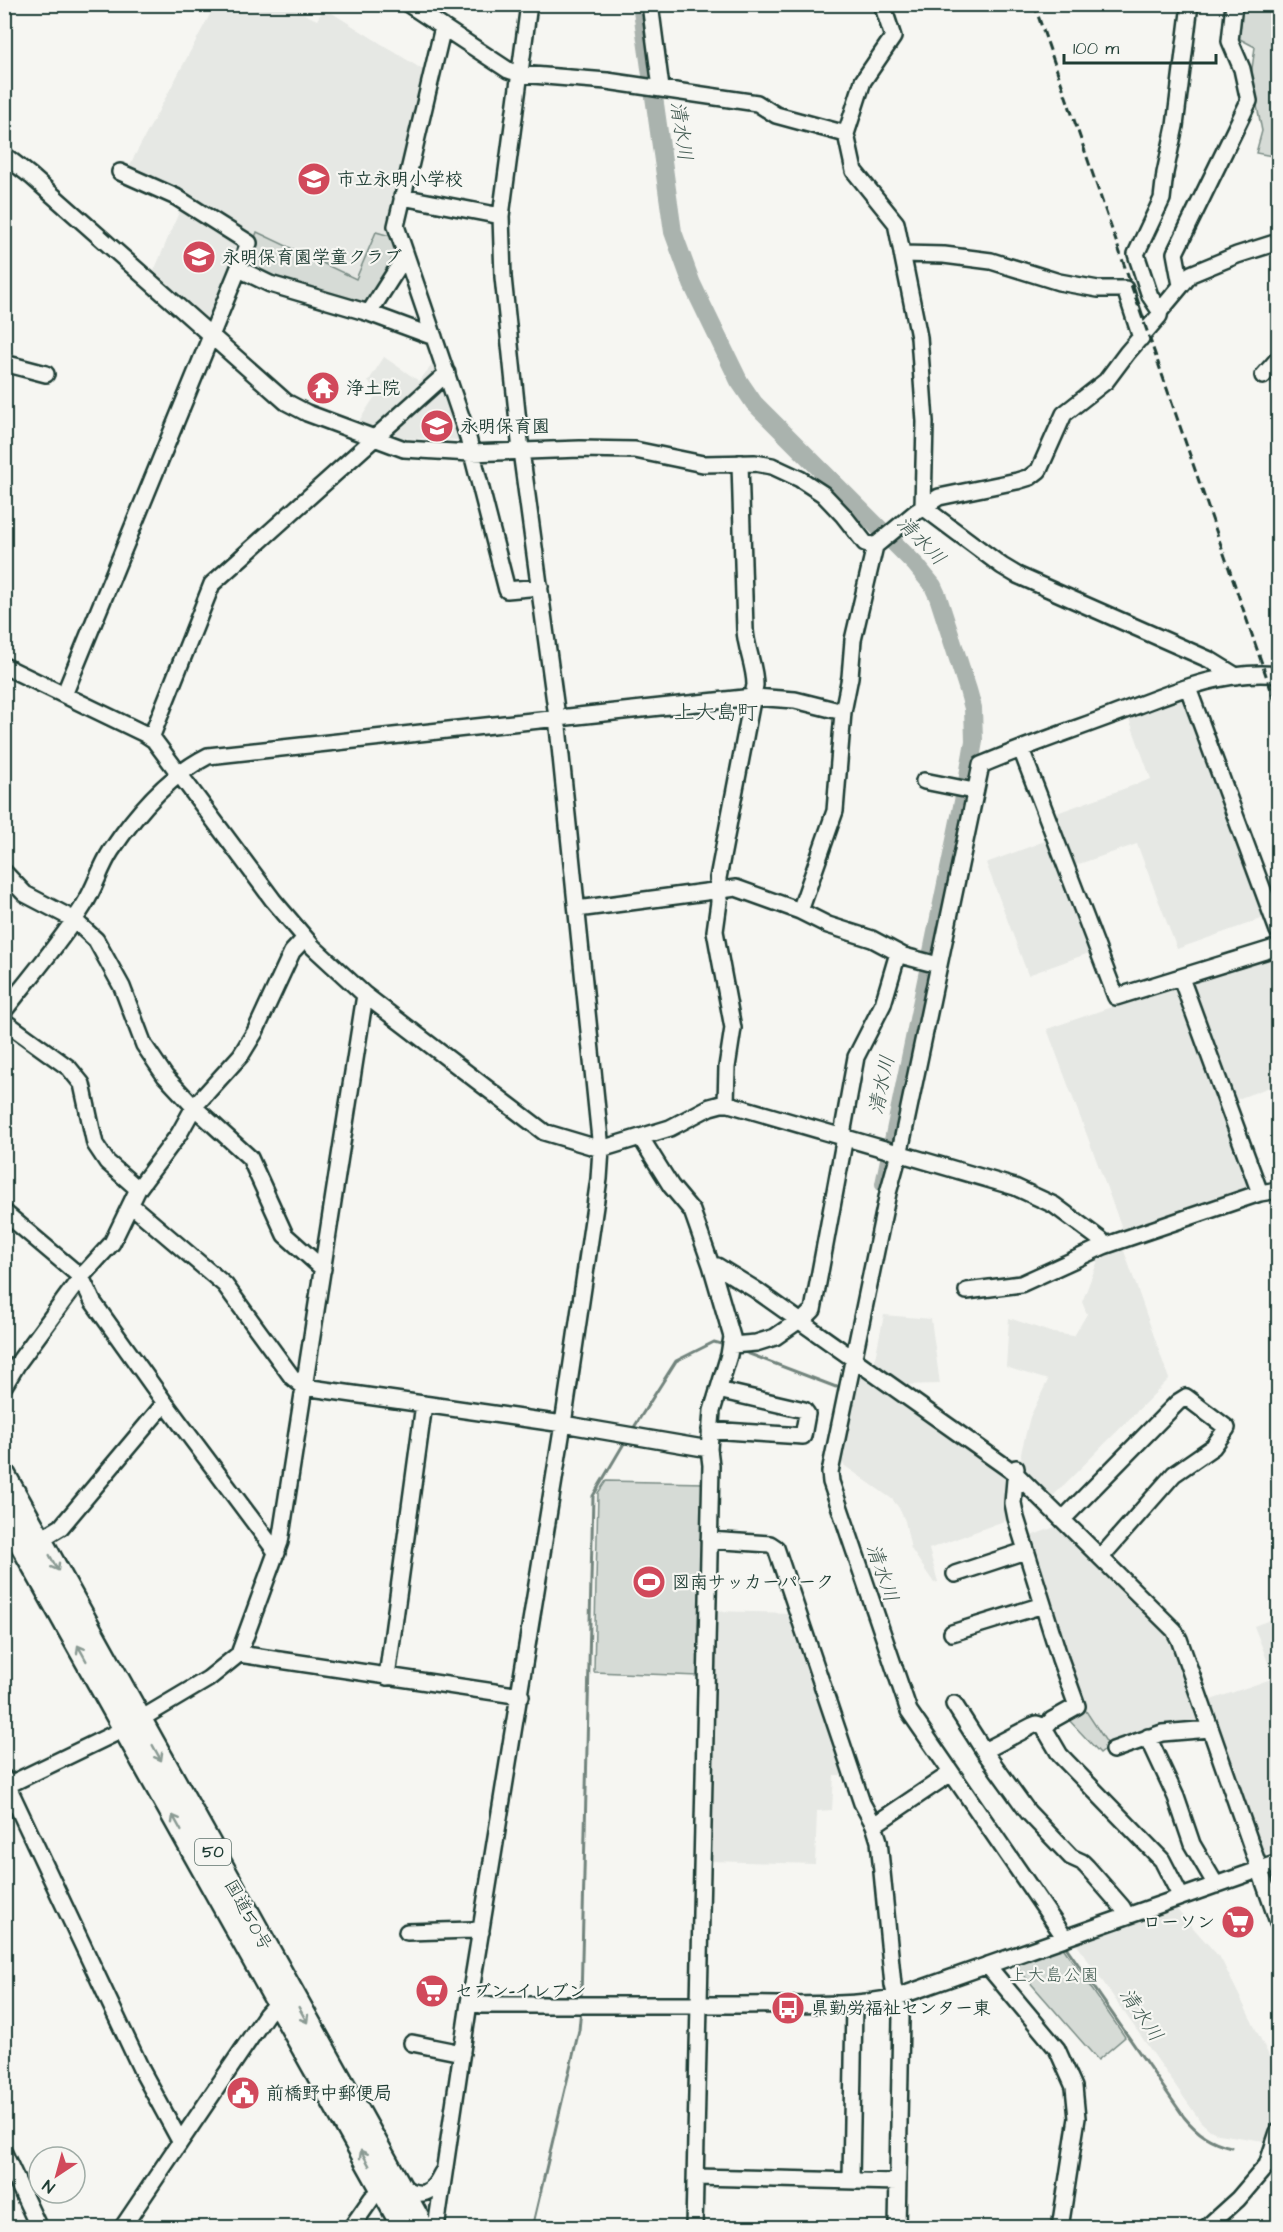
<svg xmlns="http://www.w3.org/2000/svg" width="1283" height="2232" font-family="'Architects Daughter','Klee One',sans-serif">
<style>
.built{fill:#e6e8e4}
.green{fill:#d6dbd6;stroke:#7a8c85;stroke-width:1.5}
.lines{fill:none;stroke-linecap:round;stroke-linejoin:round}
.stream{stroke:#72847d;stroke-width:3}
.river{stroke:#aab3ae;stroke-width:18}
.minor-casing{stroke:#1f3d34;stroke-width:20}
.highway-casing{stroke:#1f3d34;stroke-width:27}
.minor{stroke:#f6f6f2;stroke-width:15}
.highway{stroke:#f6f6f2;stroke-width:22}
.rail{stroke:#1f3d34;stroke-width:3;stroke-dasharray:9 4.5;stroke-linecap:butt}
.oneway{stroke:#8a9a93}
.labels{text-anchor:middle;dominant-baseline:central;stroke-width:4.5;stroke-linejoin:round;paint-order:stroke}
.shield{fill:#f6f6f2;stroke:#60746d;stroke-width:1.5}
.shield-label{font-size:16px;font-weight:bold;fill:#1f3d34}
.poi-label{font-size:18px;font-weight:bold;fill:#1f3d34;stroke:#f6f6f2;text-anchor:start}
.street-label{font-size:18px;fill:#1f3d34;stroke:#f6f6f2}
.park-label{font-size:18px;fill:#445d54;stroke:#f6f6f2}
.water-label{font-size:20px;font-style:italic;fill:#425a52;stroke:#f6f6f2}
.quarter-label{font-size:21px;fill:#1f3d34;stroke:#f6f6f2}
</style>
<rect width="100%" height="100%" fill="#f6f6f2"/>
<filter id="ink" filterUnits="userSpaceOnUse"><feTurbulence type="fractalNoise" baseFrequency=".0167" numOctaves="2"/><feDisplacementMap in="SourceGraphic" scale="12" xChannelSelector="R" yChannelSelector="G"/><feConvolveMatrix kernelMatrix="1 2 1 2 8 2 1 2 1" color-interpolation-filters="sRGB"/></filter>
<g filter="url(#ink)">
<path class="built" d="M215,5H286L317,20L324,8L428,73L394,237L376,233L357,279L257,232L254,240L126,172Z
M182,205L244,243L212,323L154,271Z
M384,357L419,381L437,359L442,371L379,430L359,421L379,390L368,382Z
M442,384L461,440L403,438L392,434L391,429Z
M1178,698L1188,704L1267,917L1177,949L1137,844L1073,866L1054,814L1151,779L1128,716Z
M1050,839L1092,952L1028,975L986,863Z
M1278,954V1084L1232,1101L1191,990L1196,981Z
M1176,985L1252,1184L1250,1189L1123,1231L1047,1029Z
M1123,1248L1169,1379L1053,1496L1022,1468L1021,1453L1030,1417L1048,1380L1006,1367L1009,1318L1053,1333L1074,1336L1087,1314L1082,1302L1101,1253Z
M884,1315L931,1319L940,1384L900,1385L873,1368Z
M855,1367L1007,1474L1008,1504L1012,1518L929,1549L938,1582L934,1583L911,1549L905,1521L899,1508L892,1499L835,1459Z
M1063,1524L1170,1631L1202,1721L1198,1725L1109,1746L1078,1696L1028,1537Z
M714,1611L793,1613L848,1775H834L832,1810L817,1811L815,1864L709,1861Z
M1278,1617V1850L1267,1855L1262,1852L1208,1701L1274,1678L1254,1626Z
M1171,1903L1221,1959L1278,2074V2116L1271,2142L1218,2134L1210,2130L1201,2122L1073,1939Z"/>
<path class="green" d="M1242,5H1260L1278,18V157L1256,153L1262,131L1251,76L1255,47L1238,38Z
M257,232L356,279L376,232L394,237L401,254L365,308L244,268Z
M606,1481L704,1483L699,1676L594,1672L598,1493Z
M1084,1708L1109,1746L1100,1753L1067,1718Z
M1062,1946L1125,2037L1098,2060L1013,1963Z"/>
<g class="lines">
<path class="stream" d="M739,1350L836,1387L842,1384
M631,1432L676,1361L714,1342L725,1345
M1064,1944L1184,2117C1198,2134 1210,2142 1231,2147
M581,2000L593,1496L626,1440
M532,2228L579,2030L581,2009"/>
<path class="river" d="M641,4L673,232L692,284L739,381L754,403L916,565L933,586L938,597L968,690L973,708L974,741L967,782L884,1184"/>
<defs>
<path id="minor" d="M408,4L508,70L520,74L607,81L757,103L776,115L846,134
M650,4L661,88
M882,4L893,37L863,81L846,134L854,171L896,223L919,337L925,422L923,507
M443,27L396,226L467,434L507,590L540,587
M4,155L31,176L286,402L307,413L404,449L470,453L580,449L635,450L703,464L755,463L772,466L800,479L823,494L843,515L865,543L875,546
M402,197L501,216
M902,254L944,255L991,261L1059,282L1098,289H1125L1141,338
M239,269L270,284L369,313L434,337
M1181,285L1175,253L1249,101L1242,69L1230,41L1234,4
M1160,311L1150,296L1136,254L1162,199L1165,173L1175,126L1190,4
M369,313L406,255
M4,363L46,374
M1263,376L1278,359
M923,507L1002,566L1017,575L1210,660L1236,676
M4,666L145,734L154,740L273,900L313,947L365,995L544,1132L601,1149L670,1128L710,1107L721,1104H729L1015,1187L1054,1205L1101,1240L1104,1246
M1188,688L1278,931
M64,695L249,243L176,197L120,172
M151,738L212,584L447,373
M1021,749L1116,997L1278,947
M924,781L974,791
M4,872L25,894L73,919L96,940L122,987L144,1045L165,1076L194,1107L250,1158L285,1235L323,1269
M577,909L736,888L800,911L828,925L872,939L904,956L938,965
M800,911L835,811L843,712L850,677L853,640L875,546L916,512L939,497L1017,481L1030,477L1039,470L1064,414L1106,381L1127,353L1159,316L1160,311L1191,274L1237,255L1278,242
M1181,978L1260,1193
M4,1011C31,976 61,942 84,905C95,888 100,868 111,851C135,815 168,776 208,756L753,697L795,700L843,712
M4,1021L69,1068L82,1084L95,1144L107,1162L138,1189
M726,1103L727,1067L733,1028L715,931L719,902L718,878L755,685C755,666 746,649 745,630L740,463
M641,1138L671,1186L692,1211L711,1265L732,1337L729,1355L712,1411L709,1449L711,1465L694,2228
M131,1205L225,1285L292,1377L304,1387L563,1424L709,1449
M4,1212L81,1277L93,1302L165,1403L277,1553
M711,1265L717,1266L756,1290L1016,1474L1174,1630L1179,1639L1278,1922
M967,1291L1021,1284L1104,1246L1260,1193L1278,1190
M732,1345L756,1343L775,1337L798,1321L804,1319L813,1310L844,1142L843,1129L856,1057L883,1004L898,953
M4,1386L18,1363L81,1277L112,1243L138,1189L179,1134L194,1107L241,1055L255,1032L292,952L305,938
M710,1430L803,1436L807,1414L804,1410L718,1390
M1016,1468L1013,1503L1016,1518L1060,1659L1077,1706L1052,1720L1044,1728
M1063,1519L1178,1402L1186,1397L1227,1428L1213,1447L1174,1474L1101,1557
M41,1539L61,1527L165,1403
M709,1540L770,1544L776,1548L862,1803L874,1825L879,1841L893,1985L901,2017L897,2228
M955,1574L1025,1551
M952,1633L1043,1605
M239,1654L521,1696
M387,1677L424,1404
M954,1704L984,1751L1028,1812L1071,1857L1082,1862L1087,1867L1122,1907L1127,1916
M1148,1737L1176,1797L1192,1844L1216,1885
M1113,1750L1162,1733L1210,1729
M984,1751L1032,1726L1037,1724L1043,1726L1060,1755L1162,1860L1181,1897
M4,1778L142,2071L180,2141
M4,1787L124,1729L208,1679L239,1654L280,1542L365,995
M874,1825L951,1773
M407,1932L472,1930L481,1932
M1065,1938L909,1711L831,1482L830,1472L888,1193L901,1146L981,765C1023,747 1067,732 1110,716C1162,697 1221,668 1278,675
M987,1965L1057,2049L1074,2087L1077,2118L1060,2228
M469,2003L482,2005C567,2005 652,2005 738,2005C791,2004 845,2008 897,1997L1278,1863
M412,2043L462,2053
M4,2153L39,2228
M696,2177L898,2182
M851,2180L854,2004
M401,2185C420,2200 432,2194 442,2173
M122,2228L266,2015L283,1996
M351,2228L372,2198L382,2190
M436,2228L469,2003L563,1424L599,1179L601,1149L557,717L521,451L503,277L501,216L529,4
M1206,2228L1238,2199L1267,2165L1278,2132"/>
<path id="highway" d="M4,1475L423,2228
M4,1513L404,2228"/>
</defs>
<use href="#minor" class="minor-casing"/>
<use href="#highway" class="highway-casing"/>
<use href="#minor" class="minor"/>
<use href="#highway" class="highway"/>
<path class="rail" d="M1034,4L1278,710"/>
</g>
<defs><path id="oneway-shaft" d="M-6 0H5M1.5-3L5.5 0L1.5 3" fill="none" stroke-width="1.6" stroke-linecap="round" stroke-linejoin="round" transform="scale(1.5)"/></defs>
<g class="oneway">
<use href="#oneway-shaft" transform="translate(54 1563) rotate(61)"/>
<use href="#oneway-shaft" transform="translate(82 1653) rotate(-119)"/>
<use href="#oneway-shaft" transform="translate(157 1753) rotate(61)"/>
<use href="#oneway-shaft" transform="translate(177 1823) rotate(-119)"/>
<use href="#oneway-shaft" transform="translate(303 2015) rotate(61)"/>
<use href="#oneway-shaft" transform="translate(365 2158) rotate(-119)"/>
</g>
</g>
<defs>
<symbol id="school-disc" viewBox="-11 -11 22 22"><circle r="9.5" fill="#d1495b" stroke="#f6f6f2"/><path d="M0-5L7-2L0 1L-7-2ZM-4 1L0 2.5L4 1V4Q0 6-4 4Z" fill="#fff"/></symbol>
<symbol id="temple-disc" viewBox="-11 -11 22 22"><circle r="9.5" fill="#d1495b" stroke="#f6f6f2"/><path d="M0-6L5-2H3V0L6.5 2.5H4V6H1.5V3h-3V6H-4V2.5H-6.5L-3 0V-2H-5Z" fill="#fff"/></symbol>
<symbol id="stadium-disc" viewBox="-11 -11 22 22"><circle r="9.5" fill="#d1495b" stroke="#f6f6f2"/><path d="M0-5a6.5 5 0 1 0 0 10a6.5 5 0 1 0 0-10ZM-3.5-1.8h7v3.6h-7Z" fill="#fff"/></symbol>
<symbol id="supermarket-disc" viewBox="-11 -11 22 22"><circle r="9.5" fill="#d1495b" stroke="#f6f6f2"/><path d="M-6-5.5h2.5l.6 2H6L4.5 2H-2.5L-4.4-4H-6ZM-1.5 3.2a1.3 1.3 0 1 0 .1 0ZM3 3.2a1.3 1.3 0 1 0 .1 0Z" fill="#fff"/></symbol>
<symbol id="bus-disc" viewBox="-11 -11 22 22"><circle r="9.5" fill="#d1495b" stroke="#f6f6f2"/><path d="M-5-6H5V4H4V6H2V4H-2V6H-4V4H-5ZM-3.5-4V0h7V-4ZM-3.5 1.2v1.5H-2V1.2ZM2 1.2v1.5H3.5V1.2Z" fill="#fff"/></symbol>
<symbol id="civic-disc" viewBox="-11 -11 22 22"><circle r="9.5" fill="#d1495b" stroke="#f6f6f2"/><path d="M-.6-6.5H3V-4.5H.6V-3L4-1V1h2V6H-6V1h2V-1L-.6-3ZM-1.2 2.5V6h2.4V2.5Z" fill="#fff"/></symbol>
</defs>
<g fill-rule="evenodd">
<use href="#school-disc" x="295" y="160" width="38" height="38"/>
<use href="#school-disc" x="180" y="238" width="38" height="38"/>
<use href="#temple-disc" x="304" y="369" width="38" height="38"/>
<use href="#school-disc" x="418" y="407" width="38" height="38"/>
<use href="#stadium-disc" x="630" y="1563" width="38" height="38"/>
<use href="#supermarket-disc" x="1219" y="1903" width="38" height="38"/>
<use href="#supermarket-disc" x="413" y="1972" width="38" height="38"/>
<use href="#bus-disc" x="769" y="1989" width="38" height="38"/>
<use href="#civic-disc" x="224" y="2074" width="38" height="38"/>
</g>
<g class="labels">
<rect class="shield" x="195" y="1839" width="36" height="26" rx="4.5"/>
<g class="shield-label">
<text x="213" y="1852">50</text>
</g>
<g class="poi-label">
<text x="337" y="179">市立永明小学校</text>
<text x="222" y="257">永明保育園学童クラブ</text>
<text x="346" y="388">浄土院</text>
<text x="460" y="426">永明保育園</text>
<text x="672" y="1582">図南サッカーパーク</text>
<text x="1215" y="1922" text-anchor="end">ローソン</text>
<text x="455" y="1991">セブン-イレブン</text>
<text x="811" y="2008">県勤労福祉センター東</text>
<text x="266" y="2093">前橋野中郵便局</text>
</g>
<g class="street-label">
<text transform="translate(248 1915) rotate(61)">国道50号</text>
</g>
<g class="park-label">
<text x="1054" y="1975">上大島公園</text>
</g>
<g class="water-label">
<text transform="translate(681 131) rotate(82)">清水川</text>
<text transform="translate(921 541) rotate(46)">清水川</text>
<text transform="translate(882 1085) rotate(-78)">清水川</text>
<text transform="translate(882 1573) rotate(71)">清水川</text>
<text transform="translate(1141 2015) rotate(55)">清水川</text>
</g>
<g class="quarter-label">
<text x="716" y="712">上大島町</text>
</g>
</g>
<rect width="1283" height="2232" fill="none" stroke="#f6f6f2" stroke-width="24"/>
<rect x="12" y="12" width="1259" height="2208" fill="none" stroke="#1f3d34" stroke-width="2" filter="url(#ink)"/>
<g transform="translate(57 2175) rotate(216)"><circle r="28" fill="#f6f6f2" stroke="#a0aca6" stroke-width="1.5"/>
<path d="M0-4.5L10 22L0 15L-10 22Z" fill="#d1495b"/>
<text y="-9" font-size="16" font-weight="bold" text-anchor="middle" fill="#1f3d34">N</text>
</g>
<path d="M1064 54v9h152v-9" fill="none" stroke="#1f3d34" stroke-width="3"/>
<text x="1073" y="54" font-size="18" fill="#1f3d34" stroke="#f6f6f2" stroke-width="4.5" paint-order="stroke">100 m</text>
</svg>
